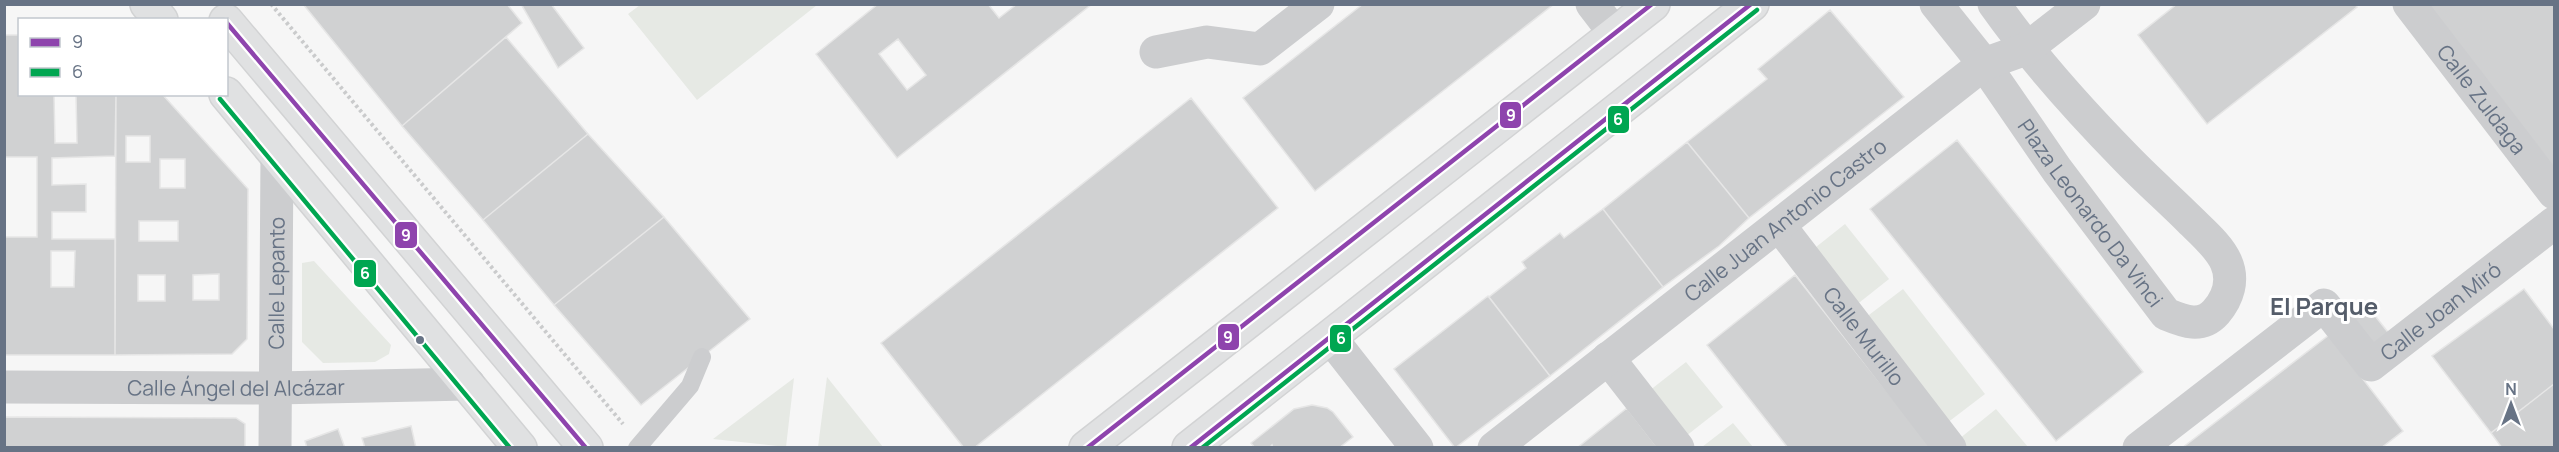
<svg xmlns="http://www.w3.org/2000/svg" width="2559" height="452" font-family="Manrope,sans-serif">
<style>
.green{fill:#e6e9e4}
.building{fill:#d0d1d2;stroke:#e6e6e6;stroke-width:1.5;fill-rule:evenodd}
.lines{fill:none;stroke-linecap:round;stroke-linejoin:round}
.secondary-casing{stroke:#d2d3d4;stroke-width:36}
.path{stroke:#cacbcc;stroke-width:4;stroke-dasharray:3 3;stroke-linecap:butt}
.lane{stroke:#cccdcf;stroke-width:18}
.street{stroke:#cccdcf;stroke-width:33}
.secondary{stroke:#e0e1e2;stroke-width:33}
.bus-1-casing{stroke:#fff;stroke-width:9}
.bus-2-casing{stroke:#fff;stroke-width:9}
.bus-1{stroke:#8e44ad;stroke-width:4.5}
.bus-2{stroke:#00a651;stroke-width:4.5}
.bus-dot{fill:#677385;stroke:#fff;stroke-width:2}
.labels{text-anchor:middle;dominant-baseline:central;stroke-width:6;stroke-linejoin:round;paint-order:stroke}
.street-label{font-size:21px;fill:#677385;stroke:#fff}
.quarter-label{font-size:24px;font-weight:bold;fill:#555d6a;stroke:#fff}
.line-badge{stroke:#fff;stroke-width:2}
.badge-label{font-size:16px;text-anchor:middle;font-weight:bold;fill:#fff}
</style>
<rect width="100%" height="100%" fill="#f6f6f6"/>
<path class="green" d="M640,5V4L817,5L697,100L628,14Z
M1845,224L1889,279L1855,306L1811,251Z
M314,261L391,345L389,354L375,362L323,363L302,342V263Z
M1903,289L1985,394L1947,423L1865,318Z
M1686,362L1723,407L1686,436L1649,391Z
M827,377L883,447H818Z
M794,378L786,447L713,439Z
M1996,409L2028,447H1967L1959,439Z
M1733,423L1753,447H1702Z"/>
<path class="building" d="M303,4H507L522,23L402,126Z
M521,4H551L584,48L558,68Z
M878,4H988L999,18L1017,4H1092L897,158L816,54ZM898,39L926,75L907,90L879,54Z
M1363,4H1554L1315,191L1243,98Z
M2177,4H2355L2357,7L2207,124L2138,35Z
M2427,4H2554V168Z
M1830,10L1904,97L1749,218L1687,142L1767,79L1758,69Z
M4,35H20V94H68L54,95L55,143H77L76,94H116L115,156L52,158V185L86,184V212H52V239H115V355H4V237H37V157H4ZM51,251H75L74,287H51Z
M506,37L588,134L483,220L402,126Z
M116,94H162L248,189L247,339L232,354L115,355ZM126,136H150V162H126ZM160,159H185V188H160ZM139,221H178V241H139ZM219,274V300H193V275ZM138,275H165V301H138Z
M1191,98L1278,208L974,448H964L881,343Z
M588,134L664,217L554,305L483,220Z
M1957,140L2143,372L2056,441L1870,209Z
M1687,142L1749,218L1719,246L1663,287L1603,209Z
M1603,209L1663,287L1550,376L1489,297L1526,268L1522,262L1560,233L1564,238Z
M664,217L750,319L641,405L554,305Z
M1795,275L1932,448H1788L1707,345Z
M2524,289L2554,329V384L2491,433L2432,356Z
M1488,296L1550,376L1455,448L1394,369Z
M2364,302L2391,336L2373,351L2346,317Z
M2329,335L2403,431L2381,448H2182Z
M2554,384V448H2502L2491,433Z
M1312,405L1327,408L1333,412L1353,437L1339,448H1273L1272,445L1269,448H1255L1251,443L1294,409Z
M1627,408L1658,448H1577Z
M4,417L236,418L245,424V448H4Z
M411,426L416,448H365L362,438Z
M338,429L345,448H307L305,441Z"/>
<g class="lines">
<defs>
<path id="secondary" d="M147,4L161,20
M226,21L586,448
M226,94L520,448
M1086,448L1653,4
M1189,448L1752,4"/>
</defs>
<use href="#secondary" class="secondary-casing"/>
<path class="path" d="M271,4L623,424"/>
<path class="lane" d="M637,448L690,386L702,357"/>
<g class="street">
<path d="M1592,4L1615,34"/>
<path id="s1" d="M1936,4L1984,64L2057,170L2166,314C2183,321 2201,329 2216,312C2228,298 2234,280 2226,262C2219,246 2202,232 2190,220C2169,199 2146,179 2125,157C2078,109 2033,59 1994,4"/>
<path id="s2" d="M2409,4L2554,193"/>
<path d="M1156,52L1207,42L1260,49L1318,4"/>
<path id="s3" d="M1779,225L1950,448"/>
<path d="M1330,337L1417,448"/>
<path d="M1608,358L1678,448"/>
<path id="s4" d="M4,387L275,388L469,384"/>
<path id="s5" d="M275,448L277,153"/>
<path id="s6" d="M1494,448L1984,64L2026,49L2084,4"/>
<path id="s7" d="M2139,448L2324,305L2371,365L2554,223"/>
</g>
<use href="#secondary" class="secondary"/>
<defs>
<path id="bus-1" d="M226,22L586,448
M1087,448L1652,4
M1190,448L1751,4"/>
<path id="bus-2" d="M220,99L510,448
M1202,448L1757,10"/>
</defs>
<use href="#bus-1" class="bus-1-casing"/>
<use href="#bus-2" class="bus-2-casing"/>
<use href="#bus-1" class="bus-1"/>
<use href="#bus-2" class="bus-2"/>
</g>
<circle class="bus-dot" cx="420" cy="340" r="5"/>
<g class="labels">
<g class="street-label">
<text stroke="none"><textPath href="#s2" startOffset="120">Calle Zuldaga</textPath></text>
<text stroke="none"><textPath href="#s1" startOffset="260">Plaza Leonardo Da Vinci</textPath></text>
<text stroke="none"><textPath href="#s6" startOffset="370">Calle Juan Antonio Castro</textPath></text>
<text stroke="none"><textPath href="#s5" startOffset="165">Calle Lepanto</textPath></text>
<text stroke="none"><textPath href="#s7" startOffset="398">Calle Joan Miró</textPath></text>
<text stroke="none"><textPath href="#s3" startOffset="140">Calle Murillo</textPath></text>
<text stroke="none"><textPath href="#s4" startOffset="232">Calle Ángel del Alcázar</textPath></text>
</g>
<g class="quarter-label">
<text x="2324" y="305">El Parque</text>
</g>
</g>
<g class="line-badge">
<rect x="1499" y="101" width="23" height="28" rx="6" fill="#8e44ad"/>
<rect x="1607" y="105" width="23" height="29" rx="6" fill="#00a651"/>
<rect x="394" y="221" width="24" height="28" rx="6" fill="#8e44ad"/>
<rect x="353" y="259" width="24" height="29" rx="6" fill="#00a651"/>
<rect x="1217" y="323" width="23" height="28" rx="6" fill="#8e44ad"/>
<rect x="1329" y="324" width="23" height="29" rx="6" fill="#00a651"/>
</g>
<g class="badge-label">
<text x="1511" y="121">9</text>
<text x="1618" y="125">6</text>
<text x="406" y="241">9</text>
<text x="365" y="279">6</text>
<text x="1228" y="343">9</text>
<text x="1341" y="344">6</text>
</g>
<rect width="2559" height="452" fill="none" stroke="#677385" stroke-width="12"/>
<rect x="18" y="18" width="210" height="78" fill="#ffffff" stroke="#c2c7ce" stroke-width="1.5"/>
<rect x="30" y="38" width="30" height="9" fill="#8e44ad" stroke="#c2c7ce" stroke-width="1.5"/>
<text x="72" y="48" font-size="18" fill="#677385">9</text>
<rect x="30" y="68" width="30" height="9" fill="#00a651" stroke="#c2c7ce" stroke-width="1.5"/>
<text x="72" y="78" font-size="18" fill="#677385">6</text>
<g transform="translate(2511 404)" stroke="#ffffff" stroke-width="4.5" paint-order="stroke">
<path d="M0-4.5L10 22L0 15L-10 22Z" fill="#677385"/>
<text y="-9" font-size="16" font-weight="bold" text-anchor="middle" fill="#677385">N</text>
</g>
</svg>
